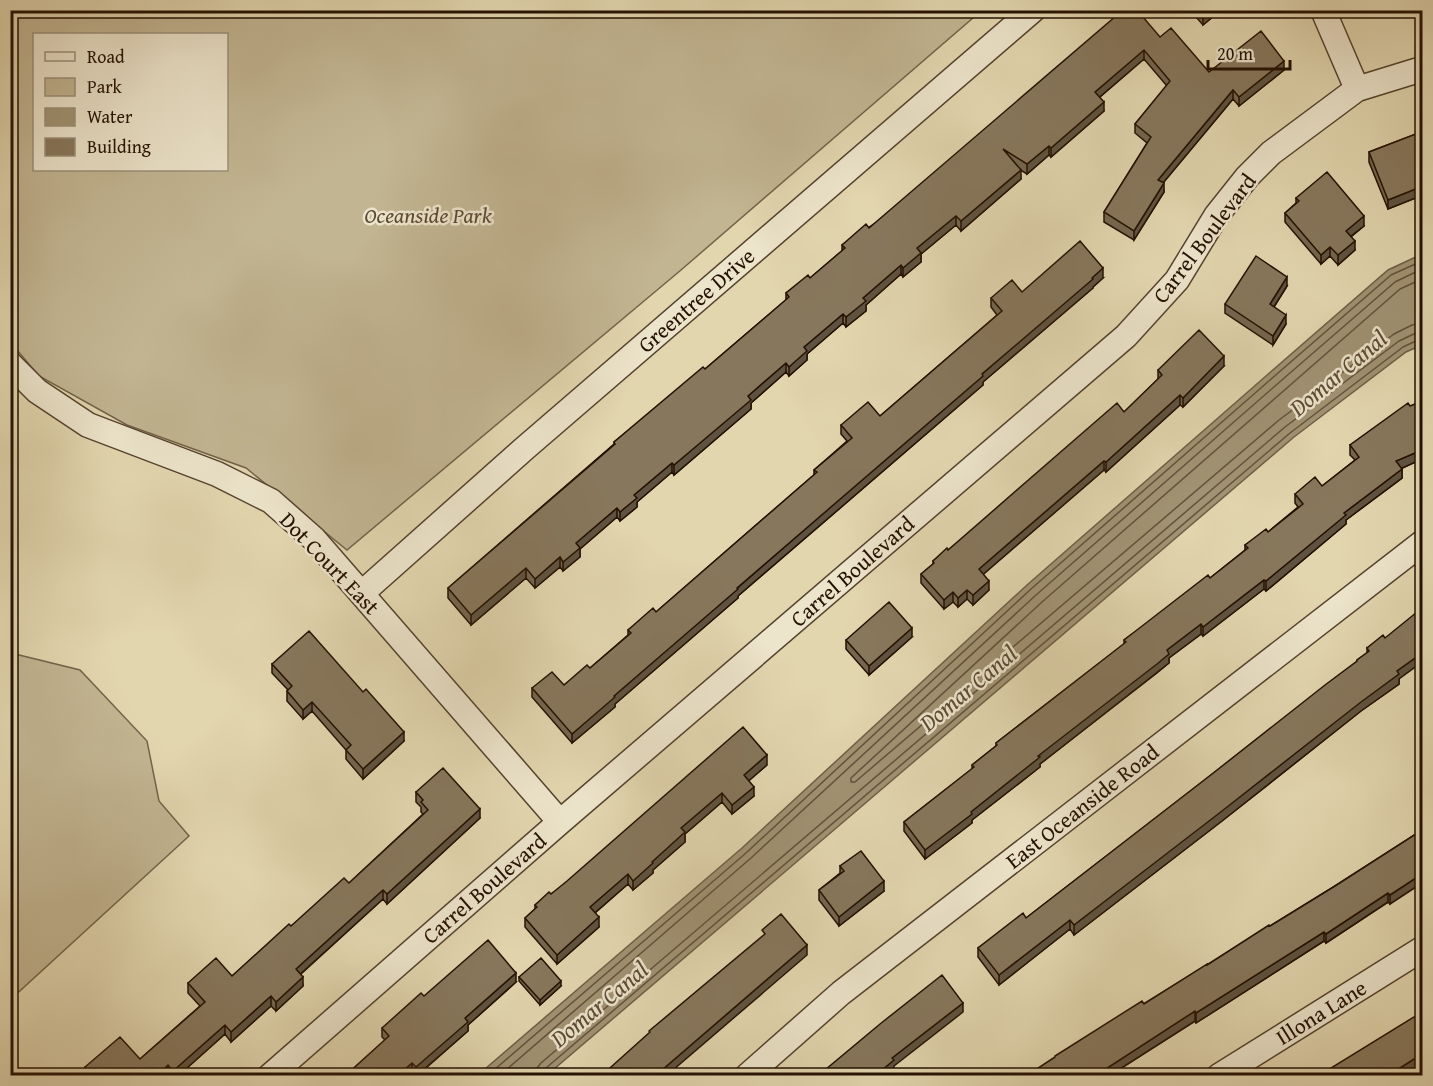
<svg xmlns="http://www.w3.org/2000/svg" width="1433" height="1086" font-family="'Gentium Book Plus',serif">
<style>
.park{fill:#c2b592;stroke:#73634a;stroke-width:1.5;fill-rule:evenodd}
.water{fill:#a19374;stroke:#6f5f46;stroke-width:1.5}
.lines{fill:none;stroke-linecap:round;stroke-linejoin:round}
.shore{stroke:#62523b;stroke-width:1.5}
.street-casing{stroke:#54422d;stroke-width:27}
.street{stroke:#ece4cb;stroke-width:24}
.wall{fill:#74664f;stroke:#241102;stroke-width:1.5}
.shaded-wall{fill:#5e5340;stroke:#241102;stroke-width:1.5}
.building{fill:#87775c;stroke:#241102;stroke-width:1.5}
.labels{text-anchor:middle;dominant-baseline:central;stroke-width:5;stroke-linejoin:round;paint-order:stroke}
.park-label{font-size:22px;font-style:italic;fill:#5b4a34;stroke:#ece4cb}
.street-label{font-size:22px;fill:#241102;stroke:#ece4cb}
.water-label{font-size:24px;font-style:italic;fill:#5c4c35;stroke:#ece4cb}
</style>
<rect width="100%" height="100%" fill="#e2d6af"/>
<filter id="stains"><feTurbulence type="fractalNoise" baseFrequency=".00333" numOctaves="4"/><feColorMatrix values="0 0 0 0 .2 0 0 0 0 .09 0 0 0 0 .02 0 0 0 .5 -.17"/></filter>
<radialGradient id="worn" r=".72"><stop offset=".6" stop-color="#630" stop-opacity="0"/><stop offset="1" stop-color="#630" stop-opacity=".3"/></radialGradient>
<path class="park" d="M10,11H981L681,270L347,550L246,468L127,425L39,376L11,343ZM34,34H226V170H34Z
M11,653L80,670L147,741L159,801L189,836L11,999Z"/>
<path class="water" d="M1422,254V345L1406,352L1294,437L547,1075H478L742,848L1027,585L1266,376L1388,270Z"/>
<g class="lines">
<path class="shore" d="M1422,279L1400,289L1042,602L851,778V782H855L1279,420L1394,334L1412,325L1422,323
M487,1076L746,853L1031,589L1270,380L1391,275L1422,261
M499,1076L751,858L1036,595L1275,386L1395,282L1422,269
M536,1076L537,1068L541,1063L1285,427L1399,341L1416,333L1422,332
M543,1076L544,1072L546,1068L1290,433L1403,347L1418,340H1422"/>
<defs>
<path id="street" d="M1323,10L1357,89
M10,364L37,391L88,425L217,474L271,501L314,539L560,822
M362,593L525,448L1033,10
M270,1076L560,822L1126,336L1177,280L1216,216L1247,177L1271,153L1357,89L1422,69
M747,1076L841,993L1422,543
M1219,1076L1422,949"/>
</defs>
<use href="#street" class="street-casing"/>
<use href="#street" class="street"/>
</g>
<path class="wall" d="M1190,10H1221L1203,25Z
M1160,37L1209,72L1284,70L1239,106L1233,99L1163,183L1164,192L1134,240L1104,222V212L1147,143L1135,133V124L1167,86L1144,59L1100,97L1104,111L1051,157L1049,155L1027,174L1019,169L1021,179L961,231L956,225L921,254V262L903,277L901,274L866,305V311L846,327L843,323L807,354V360L789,376L786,372L751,403V409L674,475L672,472L637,502V507L620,521L617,517L580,549V557L563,571L560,567L535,588L526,578L471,625L448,598V588L614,444V442L705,369L786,300V293L810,278L842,251V245Z
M1421,132L1420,203L1418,197L1388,209L1369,162V152Z
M1296,198L1364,226L1351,237L1355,250L1338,265L1330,256L1321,264L1285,222V213L1296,203Z
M1103,278L1093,287V288L983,382V385L738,596V598L615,704V707L572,743L532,697V688L564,685L590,668L628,635V630L656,612L814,475V470L847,441L841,434V425L880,416L997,315L991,307V298L1022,292Z
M1287,286L1274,307L1286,324L1273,345L1225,313V304Z
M1224,366L1183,407L1180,405L1106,472L1104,470L983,574L989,590L973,605L967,599L958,607L953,602L944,609L921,583V574L933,564V561L948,550L1124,412L1158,379V370Z
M1350,445L1422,459L1402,468V478L1346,520V524L1266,591L1264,589L1203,636L1201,634L1169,658V663L1157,673L1040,764V767L972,820V823L925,859L904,831V822L972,769V765L996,746V743L1124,644V640L1210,578L1245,550V545L1268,532L1298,507L1295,503V494L1322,486L1355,460L1350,455Z
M912,637L869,675L846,649V640Z
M1367,648L1399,679V684L1361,711L1222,821L1074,935L1070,929L999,985L978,957V948L1026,918L1357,662V660L1367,653Z
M272,664L404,741L363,779L346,759V750L312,711L303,719L287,701V691L288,690L272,673Z
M767,765L748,781L754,796L732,814L722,802L685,834V842L653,870V873L633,890L628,884L595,913L599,927L557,964L525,927V918L535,909V905L551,894Z
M416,792L480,818L387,904L383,899L301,974L303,986L276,1011L271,1006L231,1042L225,1034L178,1076H85V1067L140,1059L200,1006L188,993V983L232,976L291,926L349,883L423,814L421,812V807L416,802Z
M1422,830L1390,904L1388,902L1326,943L1324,941L1196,1023L1195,1021L1109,1076H1026L1207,965L1335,886Z
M840,866L884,891L839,926L819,900V890L840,873Z
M519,977L561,986L540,1005L519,981Z
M516,982L468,1025V1031L417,1076H415L412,1072L408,1076H345L385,1040L382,1037V1028L424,996Z"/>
<path class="shaded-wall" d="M1210,10H1221L1203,25V16Z
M1390,10H1413L1390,17Z
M1144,50V59L1095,101V92Z
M1284,61V70L1239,106V97Z
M1233,90V99L1158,189V180Z
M1104,102V111L1051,157V148Z
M1049,146V155L1027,174V164Z
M1021,170V179L961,231V221Z
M1164,183V192L1134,240V231Z
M1418,188V197L1388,209V200Z
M1422,193V202L1420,203V194Z
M956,216V225L921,254V262L903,277V268L917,248Z
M1364,216V226L1346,240V231Z
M1355,241V250L1338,265V255Z
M1330,247V256L1321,264V255Z
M901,265V274L866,305V311L846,327V317L863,298Z
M1103,268V278L1093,287V288L983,382V385L738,596V598L615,704V707L572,743V734L614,696Z
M1287,277V286L1270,313V304Z
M843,314V323L807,354V360L789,376V367L804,347Z
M1286,315V324L1273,345V336Z
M1224,356V366L1183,407V398Z
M786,363V372L751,403V409L674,475V465L748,396Z
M1180,395V405L1106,472V462Z
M1422,450V459L1396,471V461Z
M1104,461V470L979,578V569Z
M672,463V472L637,502V507L620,521V512L634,495Z
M1402,469V478L1346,520V524L1266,591V581L1344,513Z
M617,508V517L580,549V557L563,571V562L576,543Z
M560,557V567L535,588V579Z
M526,568V578L471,625V615Z
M1264,580V589L1203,636V627Z
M989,581V590L973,605V595Z
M967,590V599L958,607V598Z
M953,592V602L944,609V600Z
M1201,624V634L1169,658V663L1040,764V767L972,820V823L925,859V850L1038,756L1167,650Z
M912,628V637L869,675V666Z
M1422,653V662L1399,679V684L1361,711L1222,821L1074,935V925L1397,671Z
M312,702V711L303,719V710Z
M404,732V741L363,779V769Z
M767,755V765L744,785V775Z
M754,787V796L732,814V805Z
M722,793V802L685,834V842L653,870V873L633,890V881L652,862L681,828Z
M480,809V818L387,904V894Z
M628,874V884L590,917V907Z
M1422,874V883L1390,904V895Z
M884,881V891L839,926V917Z
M383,890V899L296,978V969Z
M1388,893V902L1326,943V934Z
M599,917V927L557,964V955Z
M1070,920V929L999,985V975Z
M1324,932V941L1196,1023V1013Z
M807,945V955L666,1076H655Z
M516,973V982L468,1025V1031L416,1076V1067L465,1018Z
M303,977V986L276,1011V1002Z
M561,981V986L540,1005V1000Z
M271,996V1006L231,1042V1032Z
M963,1003V1012L894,1066V1069L886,1076H875L892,1058Z
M1195,1011V1021L1109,1076H1095Z
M225,1025V1034L178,1076H173V1071Z
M1422,1054V1063L1403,1076H1395V1071Z
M412,1063V1072L408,1076H397Z
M168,1065V1075L157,1076Z"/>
<path class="building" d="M1123,10H1137L1160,37L1171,28L1209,72L1261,31L1284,61L1239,97L1233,90L1158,180L1164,183L1134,231L1104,212L1151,137L1135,124L1170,81L1144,50L1095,92L1104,102L1051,148L1049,146L1027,164L1003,149L1021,170L961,221L956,216L917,248L921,253L903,268L901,265L863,298L866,301L846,317L843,314L804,347L807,351L789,367L786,363L748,396L751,400L674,465L672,463L634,495L637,498L620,512L617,508L576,543L580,548L563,562L560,557L535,579L526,568L471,615L448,588L615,444L614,442L703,367L705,369L789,297L786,293L808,275L810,278L845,248L842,245L866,224L869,228Z
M1199,10H1210L1203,16Z
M1421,132L1422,136V193L1420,194L1418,188L1388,200L1369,152Z
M1327,172L1364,216L1346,231L1355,241L1338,255L1330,247L1321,255L1285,213L1299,201L1296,198Z
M1080,241L1103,268L1092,278L1093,279L982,374L983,376L737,588L738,589L614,696L615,697L572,734L532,688L552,672L564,685L587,665L590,668L631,633L628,630L653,608L656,612L817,472L814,470L852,438L841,425L868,402L880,416L1002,311L991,298L1012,280L1022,292Z
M1256,256L1287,277L1270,304L1286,315L1273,336L1225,304Z
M1199,330L1224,356L1183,398L1180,395L1106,462L1104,461L979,569L989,581L973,595L967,590L958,598L953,592L944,600L921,574L934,563L933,561L947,548L948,550L1117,403L1124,412L1162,375L1158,370Z
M1422,401V450L1396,461L1402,469L1344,513L1346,515L1266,581L1264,580L1203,627L1201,624L1167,650L1169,654L1157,664L1038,756L1040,757L971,812L972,814L925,850L904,822L974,767L972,765L997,745L996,743L1126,642L1124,640L1208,575L1210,578L1248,548L1245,545L1266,529L1268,532L1303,504L1295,494L1315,477L1322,486L1359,457L1350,445L1408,403L1410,406Z
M889,602L912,628L869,666L846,640Z
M1422,608V653L1397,671L1399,674L1361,702L1222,811L1074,925L1070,920L999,975L978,948L1023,913L1026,918L1207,778L1325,685L1357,661V660L1369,651L1367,648L1383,635L1385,638Z
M309,631L363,692L366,689L404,732L363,769L346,750L351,745L312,702L303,710L287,691L292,686L272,664Z
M743,727L767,755L744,775L754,787L732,805L722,793L681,828L685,832L652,862L653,863L633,881L628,874L590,907L599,917L557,955L525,918L537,907L535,905L549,892L551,894L567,881Z
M443,768L480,809L387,894L383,890L296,969L303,977L276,1002L271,996L231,1032L225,1025L173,1071L168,1065L157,1076H93L85,1067L120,1037L140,1059L205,1002L188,983L216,958L232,976L289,924L291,926L344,878L349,883L428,810L421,802L423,800L416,792Z
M1422,830V874L1390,895L1388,893L1326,934L1324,932L1196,1013L1195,1011L1095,1076H1026L1055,1057V1056L1142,1001L1144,1004L1207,964V965L1269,925L1270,926L1335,886Z
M861,851L884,881L839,917L819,890L844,871L840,866Z
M781,914L807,945L655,1076H601L650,1032L649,1031L765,934L762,930Z
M488,940L516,973L465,1018L468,1022L416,1067L412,1063L397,1076H345L389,1036L382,1028L421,993L424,996Z
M541,958L561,981L540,1000L519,977Z
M942,975L963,1003L892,1058L894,1060L875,1076H822L826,1072L825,1070L880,1024Z
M1422,1012V1054L1395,1071L1397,1076H1318Z"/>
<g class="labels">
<g class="park-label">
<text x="428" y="215">Oceanside Park</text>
</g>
<g class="street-label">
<text transform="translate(1204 238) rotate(-53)">Carrel Boulevard</text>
<text transform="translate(696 300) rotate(-41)">Greentree Drive</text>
<text transform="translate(330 563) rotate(46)">Dot Court East</text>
<text transform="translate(852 571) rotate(-41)">Carrel Boulevard</text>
<text transform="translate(1082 806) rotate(-38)">East Oceanside Road</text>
<text transform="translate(484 888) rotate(-41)">Carrel Boulevard</text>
<text transform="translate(1321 1012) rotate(-32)">Illona Lane</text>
</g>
<g class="water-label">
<text transform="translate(1338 373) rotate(-40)">Domar Canal</text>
<text transform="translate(968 688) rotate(-40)">Domar Canal</text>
<text transform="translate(599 1004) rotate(-40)">Domar Canal</text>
</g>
</g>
<rect width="1433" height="1086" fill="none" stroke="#e2d6af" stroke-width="36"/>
<rect x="12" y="12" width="1409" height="1062" fill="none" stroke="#241102" stroke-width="3"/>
<rect x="18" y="18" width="1397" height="1050" fill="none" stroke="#241102" stroke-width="1.5"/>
<rect x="33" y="33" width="195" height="138" fill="#ece4cb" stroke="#9c907b" stroke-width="1.5"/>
<rect x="45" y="52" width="30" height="9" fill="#ece4cb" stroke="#9c907b" stroke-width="1.5"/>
<text x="87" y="63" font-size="18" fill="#241102">Road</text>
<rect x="45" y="78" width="30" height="18" fill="#c2b592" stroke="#9c907b" stroke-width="1.5"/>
<text x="87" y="93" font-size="18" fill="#241102">Park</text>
<rect x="45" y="108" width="30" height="18" fill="#a19374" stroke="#9c907b" stroke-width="1.5"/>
<text x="87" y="123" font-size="18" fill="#241102">Water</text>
<rect x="45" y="138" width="30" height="18" fill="#87775c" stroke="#9c907b" stroke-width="1.5"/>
<text x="87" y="153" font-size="18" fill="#241102">Building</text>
<path d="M1208 60v9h82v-9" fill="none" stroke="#241102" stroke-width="3"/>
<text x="1217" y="60" font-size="18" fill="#241102" stroke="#ece4cb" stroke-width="4.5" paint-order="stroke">20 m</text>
<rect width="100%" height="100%" filter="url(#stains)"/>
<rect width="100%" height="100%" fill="url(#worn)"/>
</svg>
